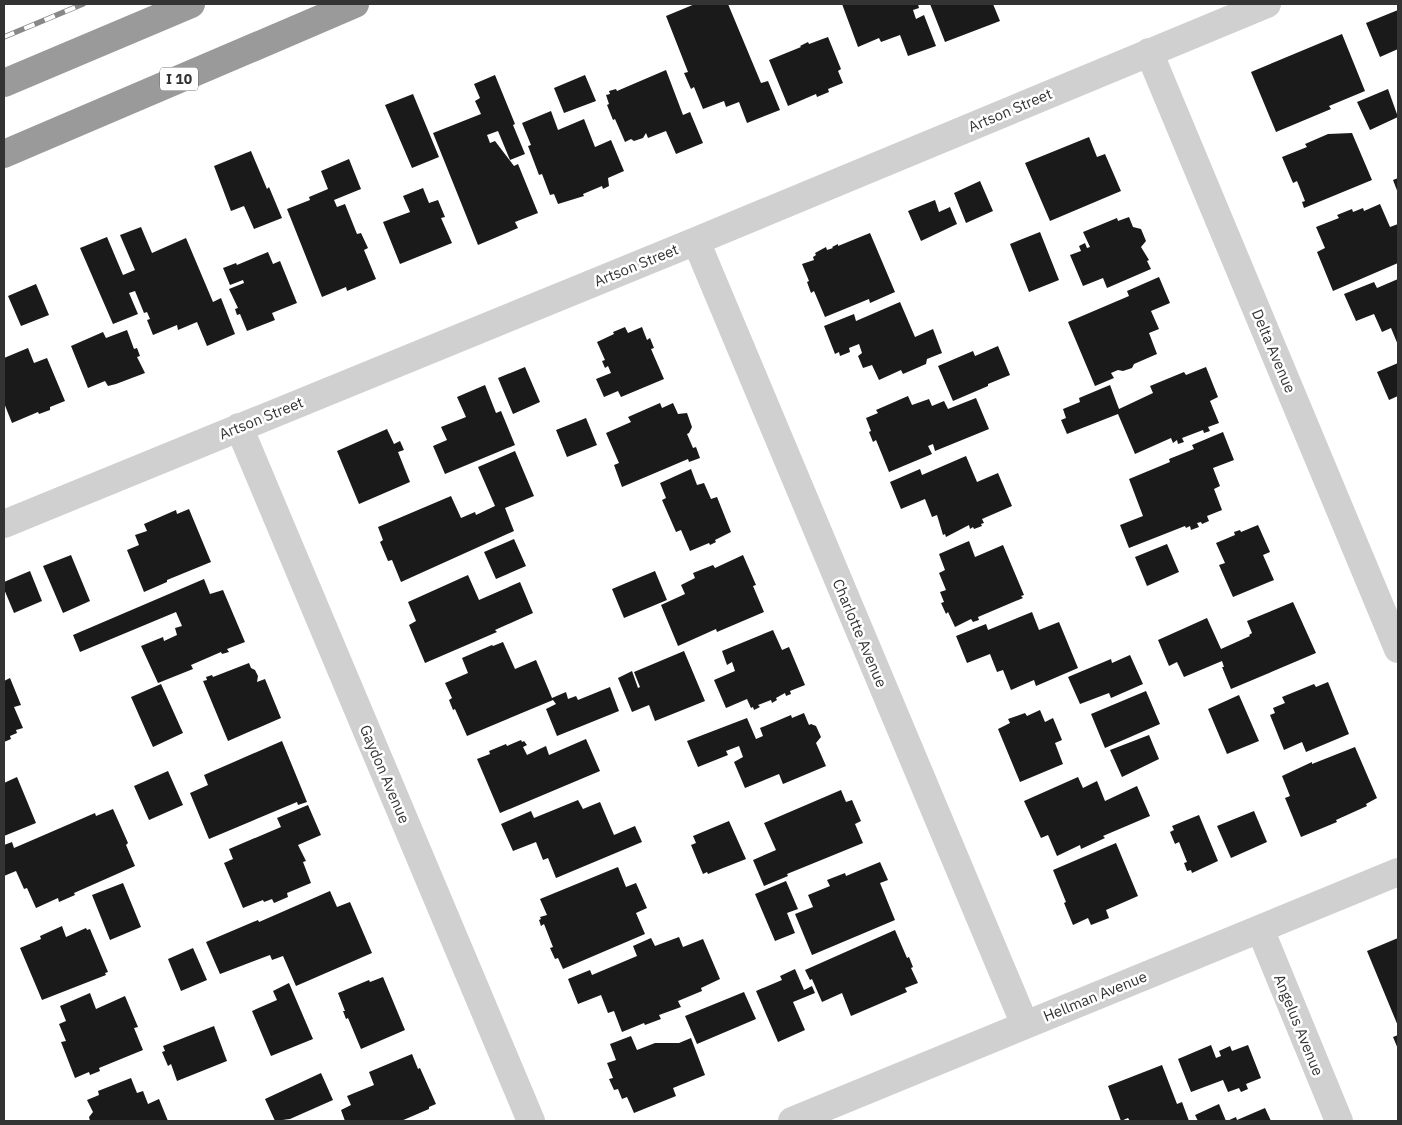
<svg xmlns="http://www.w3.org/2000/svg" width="1402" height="1125" font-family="'IBM Plex Sans',sans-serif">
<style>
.building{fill:#1a1a1a}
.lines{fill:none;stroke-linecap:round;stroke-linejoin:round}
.minor{stroke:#d0d0d0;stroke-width:28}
.highway{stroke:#9a9a9a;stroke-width:28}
.rail-casing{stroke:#888;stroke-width:5.5}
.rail{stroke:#fff;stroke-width:4;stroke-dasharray:11;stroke-linecap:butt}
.labels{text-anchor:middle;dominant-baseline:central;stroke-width:5;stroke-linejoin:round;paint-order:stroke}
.shield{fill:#fff;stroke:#707070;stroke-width:1}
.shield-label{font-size:14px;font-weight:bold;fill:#333}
.street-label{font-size:15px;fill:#333;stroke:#fff}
</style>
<rect width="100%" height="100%" fill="#fff"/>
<path class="building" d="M695,4H728L761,83L768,81L780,110L747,123L739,102L726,107L724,101L703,109L694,87L691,89L684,73L688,72L666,16Z
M842,4H918L919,8L913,10L916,19L924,15L936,46L908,56L900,35L881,42L879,38L858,47Z
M930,4H993L1000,21L945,42Z
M1398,10V49L1380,57L1366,23Z
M1342,34L1365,91L1329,106L1331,109L1276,132L1251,72Z
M828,37L841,69L838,71L843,83L828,89L829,92L817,97L816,94L788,106L769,60L801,47L800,46L808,42L809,44Z
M666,70L683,115L690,112L703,143L676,154L666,131L648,138L646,133L643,138L634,141L631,139L625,142L615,119L613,120L607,105L609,104L606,95L610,94L609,91L616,89L617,91Z
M495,75L515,124L513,125L525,154L510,160L498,131L487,135L490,143L495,141L514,166L518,164L538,213L515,222L518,228L478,245L433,133L481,114L475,101L480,98L474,84Z
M585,75L596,101L564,113L554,88Z
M1388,89L1398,117L1370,130L1357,102Z
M413,94L439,157L412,168L385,105Z
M551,111L558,130L584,119L595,147L611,140L624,171L608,178L609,186L603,189L602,186L583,194L584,196L558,204L554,194L550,195L542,174L539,175L528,146L531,145L522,123Z
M1352,133L1372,180L1304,208L1302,202L1305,201L1297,181L1293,183L1282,157L1307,147L1305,144L1328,134Z
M1089,137L1097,157L1105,154L1121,191L1050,221L1025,163Z
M251,151L267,189L269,187L282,218L254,229L244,206L231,211L214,166Z
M349,159L361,189L334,200L337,207L345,204L357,234L361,233L368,248L364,250L376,279L347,291L346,287L322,297L287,209L310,200L309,197L328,189L321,171Z
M1398,178V193L1393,180Z
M980,181L993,211L966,223L954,193Z
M423,188L429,203L438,200L445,217L441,218L452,243L400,264L383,222L410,212L403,196Z
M935,200L939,212L950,207L957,224L921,241L908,211Z
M1380,204L1390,227L1398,224V263L1333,291L1317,252L1325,248L1316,227L1339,218L1337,215L1352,209L1353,212L1363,208L1364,211Z
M1129,217L1133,227L1141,229L1146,241L1141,247L1149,260L1147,261L1151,269L1107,288L1103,278L1083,286L1070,255L1081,251L1079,246L1085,243L1087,248L1090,247L1083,232L1117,218L1118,221Z
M141,227L152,253L186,238L213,302L221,298L235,334L207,346L197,322L178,330L177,325L153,335L147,320L150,319L147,312L144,313L135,291L129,293L138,314L113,324L80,248L107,237L123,275L135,270L120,235Z
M1040,232L1059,280L1029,292L1010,244Z
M870,233L895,292L870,303L869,299L825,317L814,291L811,293L807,282L809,281L802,264L814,260L813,257L816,255L815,253L826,247L827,250L833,248L832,247L838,244V246Z
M268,252L273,264L280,261L297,303L272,313L275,320L247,331L240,314L237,315L235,309L238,308L229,289L244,283L243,280L230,285L223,268L236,263L237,265Z
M1159,277L1170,303L1151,311L1159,329L1149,333L1157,354L1134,364L1132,368L1123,371L1118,370L1111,373L1114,378L1095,386L1068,322L1129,296L1127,291Z
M1398,279V345L1391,328L1382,332L1374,314L1356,321L1344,294L1374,282L1377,288Z
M36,284L49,315L21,326L8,296Z
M900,302L915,337L933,329L942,353L927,359L926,364L903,374L901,370L879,380L872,365L863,368L858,356L862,353L859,344L849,348L850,352L840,356L839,352L835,354L824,326L854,314L856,321Z
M625,327L628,333L642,327L647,340L650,338L654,348L651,349L664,379L621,397L618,391L604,397L596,379L611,373L608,366L605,368L602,361L605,360L597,342L614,334L613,332Z
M127,330L134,349L137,348L140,356L137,357L145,373L116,384L108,386L105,381L88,388L71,346L103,332L106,338Z
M998,346L1010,375L988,384V386L953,401L938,366L973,351L975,356Z
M28,348L34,363L47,358L65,401L50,407V410L39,414L38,412L12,423L4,403V358Z
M1398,363V396L1389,400L1377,372Z
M525,367L540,402L513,414L498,378Z
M1206,367L1218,397L1210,401L1219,423L1208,427L1210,431L1204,433L1203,430L1182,438L1184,442L1178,444L1177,440L1173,443L1171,438L1135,454L1118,414L1067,434L1061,420L1066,418L1063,409L1080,402L1079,398L1110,385L1119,409L1153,393L1150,386L1184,372L1186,375Z
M485,385L496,413L501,411L515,445L445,474L433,446L447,440L441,427L466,417L457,397Z
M908,396L912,405L929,399L932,406L944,401L948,409L976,398L989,429L935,451L933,444L928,446L932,454L889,472L876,440L873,442L869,432L871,431L866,418L878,413L876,410Z
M660,403L662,408L673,403L678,414L687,413L692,427L689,433L687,434L693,448L696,447L700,458L689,462L688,459L622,487L614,465L619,463L606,433L631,422L628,417Z
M586,418L597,445L567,457L556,430Z
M387,429L394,444L400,441L404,450L398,452L410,482L359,504L337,451Z
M1223,432L1234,460L1213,468L1220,486L1214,489L1222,510L1207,516L1209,521L1202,524L1201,522L1197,523L1199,527L1191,530L1190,526L1186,528L1185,526L1129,548L1120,525L1143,516L1129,479L1170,462L1169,459L1194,449L1192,445Z
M515,451L534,496L505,508L514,531L401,582L392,560L388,561L380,542L383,540L378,527L451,496L461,518L475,512L476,515L495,506L478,467Z
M966,456L977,482L998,473L1012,506L982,519L984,523L981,524L982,526L974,529L973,527L970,529L969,525L946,537L945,534L943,535L937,515L932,517L925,499L901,509L890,482L920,469L922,475Z
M691,469L697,485L704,483L711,499L717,497L731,532L715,540L716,542L710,545L709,543L690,551L681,530L676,532L662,500L666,498L660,483Z
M189,509L211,562L167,580V582L144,592L127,550L139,545L135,535L147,531L144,524L176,510L177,514Z
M1258,525L1270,552L1263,555L1274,580L1233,597L1219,565L1225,563L1216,543L1235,535L1234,532L1240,530L1241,532Z
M514,539L526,566L496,579L484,552Z
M969,541L975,557L1003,545L1024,595L1021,596L1023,598L978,617L979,620L973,622L971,619L955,627L948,612L946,614L941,603L944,602L940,592L946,590L939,573L945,570L939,554Z
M1167,544L1179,572L1147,586L1135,557Z
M71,555L90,601L63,613L43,566Z
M743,555L756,585L753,586L764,612L717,632L716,629L678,646L661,605L685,594L681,585L695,578L693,573L713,565L715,568Z
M30,571L42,601L14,613L4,589V582Z
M655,571L667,600L624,618L612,589Z
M468,575L479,600L520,582L533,613L495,630L497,632L425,663L409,625L416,621L408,602Z
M204,579L210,594L223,590L245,642L227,649L229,652L222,654L221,652L191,665L193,669L158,683L141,646L163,637L164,641L177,635L175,628L182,626L176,612L80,652L73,635Z
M1293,602L1316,653L1231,689L1222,667H1224L1222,661L1184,677L1177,662L1169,666L1158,640L1207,618L1221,649L1250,636L1249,635L1252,633L1247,621Z
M1032,612L1039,630L1059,622L1078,668L1036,686L1034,680L1011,690L1003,670L997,672L990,654L967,663L956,636L986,624L988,630Z
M773,630L782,650L789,647L805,685L790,691L791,694L786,696L785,693L776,698L777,700L772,703L771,700L758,705L760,707L754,710L753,707L751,708L747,699L726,708L714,680L735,671L732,662L727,665L722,651Z
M503,642L515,669L536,660L552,698L566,692L568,699L576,696L578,700L610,687L619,711L557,736L546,709L556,704L553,700L467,736L455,709L453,710L449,700L452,698L445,683L468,673L462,658L492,645L493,646Z
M684,651L705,701L655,721L649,705L632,712L618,678L632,671L638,688L640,687L634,672Z
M1130,655L1143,684L1111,698L1109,693L1080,704L1068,677L1111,659L1112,663Z
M249,663L251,668L255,670L258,676L257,682L265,679L281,718L228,741L203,681L207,680L206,677L212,675L213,677Z
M10,678L21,705L14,707L23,728L16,730L17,733L10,736L11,739L4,742V681Z
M1328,682L1349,734L1306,752L1302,742L1284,750L1270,715L1275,713L1273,708L1285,703L1282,697L1314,684L1316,687Z
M161,684L183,733L153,747L131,697Z
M1146,691L1160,724L1105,748L1091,714Z
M1239,695L1259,741L1227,754L1208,709Z
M1040,710L1045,722L1053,718L1062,740L1055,743L1063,764L1020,782L998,729L1010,723L1008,719L1025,713L1027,716Z
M804,713L809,725L811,724L816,726L821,737L816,743L826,766L783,784L779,774L745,788L734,762L743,757L739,746L726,751L728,755L698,767L687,741L747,718L756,739L763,736L760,728L791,715L792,718Z
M1149,735L1159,759L1122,777L1110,750Z
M586,739L600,771L500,813L477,759L490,754L489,751L506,744L507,746L521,740L522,742L524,741L527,745L523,747L527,755L546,746L549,755Z
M282,741L307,802L298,805L297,802L209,839L190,793L208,785L204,775Z
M1355,747L1377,798L1366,804L1367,806L1336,820L1337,822L1301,837L1285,798L1290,796L1282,776L1312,762V764Z
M168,771L183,805L149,820L134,786Z
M17,777L36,823L4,836V783Z
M1078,777L1083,788L1097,781L1105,801L1137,786L1150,816L1103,836L1105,838L1081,849L1080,845L1057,856L1048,835L1041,838L1024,801Z
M841,790L846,802L852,800L861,821L855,824L863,843L787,874L788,876L764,886L753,860L776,850L764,823Z
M578,800L583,809L600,802L614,835L635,826L642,842L556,878L548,858L543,860L536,842L513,851L501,824L531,811L534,818Z
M308,805L321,835L298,845L306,861L303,862L311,883L287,893L288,897L274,903L272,899L264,902L263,900L243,908L224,863L233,859L229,849L281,827L277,818Z
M113,809L128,843L126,845L135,866L74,893L75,895L59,902L58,898L36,908L27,888L24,889L16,871L4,876V845L12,842L14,848L95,813L96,816Z
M1254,811L1267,842L1231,858L1217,826Z
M1199,815L1218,861L1192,873L1191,870L1187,871L1184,863L1187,862L1179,842L1175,844L1170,832L1174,830L1172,826Z
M729,821L746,859L708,874L707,872L703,874L691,845L696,843L693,836Z
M1116,843L1138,896L1106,910L1109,918L1091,925L1088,918L1073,925L1064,903L1066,902L1053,870Z
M880,862L888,880L880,883L895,920L812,955L795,914L813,907L808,895L830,886L827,880L845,873L846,876Z
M618,867L626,887L636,883L647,908L636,913L645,934L563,969L558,958L555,959L550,948L553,947L544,924L541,926L539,920L541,919L540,917L547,915L540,899Z
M786,881L798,909L787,913L795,933L775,941L755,894Z
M123,883L141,927L110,940L92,895Z
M330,891L337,907L350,902L372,953L296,986L283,956L272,960L270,955L220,974L206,942L258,920L259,922Z
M62,926L66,937L86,928L87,930L90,929L108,972L105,973L106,975L42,1000L20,948L41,939L40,936Z
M895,930L907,958L909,957L913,967L911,968L918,983L905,988L907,992L851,1016L842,993L822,1002L812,979L810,980L805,970Z
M679,937L683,947L703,939L720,979L701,988L702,991L678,1001L681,1007L659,1015L661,1019L645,1025L644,1023L622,1032L614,1011L608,1013L601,995L578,1004L568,979L590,970L592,975L637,956L633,946L651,938L655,946Z
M1398,938V1026L1367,951Z
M193,948L207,980L181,991L168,959Z
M795,969L804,990L812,986L815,993L793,1002L805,1030L778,1042L756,991L782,980L780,976Z
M383,977L405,1030L361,1049L348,1018L346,1019L343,1011H345L338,993L369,980L370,982Z
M289,983L313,1039L271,1056L252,1011L277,1000L273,991Z
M744,992L756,1019L697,1044L685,1016Z
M90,993L96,1009L125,996L138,1027L134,1028L143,1050L99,1068L100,1071L90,1075L89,1072L75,1078L61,1042L66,1041L59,1024L66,1021L60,1006Z
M214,1026L227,1061L177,1081L171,1064L168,1066L162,1052L165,1051L163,1046Z
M1398,1035V1049L1393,1037Z
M631,1036L637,1050L655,1043H679L691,1038L705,1075L673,1088L676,1096L634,1113L627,1097L622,1099L618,1089L614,1090L609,1079L613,1078L607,1063L616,1060L610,1044Z
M1211,1045L1216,1058L1221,1056L1219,1051L1230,1046L1232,1051L1248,1045L1261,1078L1246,1084L1248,1089L1241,1092L1239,1088L1228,1092L1223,1080L1191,1092L1178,1059Z
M412,1054L418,1069L420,1068L436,1104L429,1107V1109L401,1121H345L341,1110L351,1105L347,1096L374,1085L369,1072Z
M1162,1065L1177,1104L1182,1102L1189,1121H1130L1128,1118L1121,1121L1108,1086Z
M321,1073L333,1100L290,1119L275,1121L265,1099Z
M131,1078L137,1093L143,1091L148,1104L159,1099L168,1121H90L89,1117L93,1112L87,1100L99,1095L98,1091Z
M1219,1104L1226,1121H1198L1195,1115Z
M1265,1108L1271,1121H1227L1236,1117L1237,1120Z"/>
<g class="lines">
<path class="minor" d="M1149,52L1398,649
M696,241L1025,1025
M239,427L531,1121
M4,524L696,241L1267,4
M1260,929L1339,1121
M792,1121L1398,872"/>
<path class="highway" d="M4,83L191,4
M4,154L355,4"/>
<defs>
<path id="rail" d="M4,37L83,4"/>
</defs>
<use href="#rail" class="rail-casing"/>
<use href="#rail" class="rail"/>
</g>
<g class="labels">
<rect class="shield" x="160" y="67.5" width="38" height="23" rx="4"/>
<g class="shield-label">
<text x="179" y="79">I 10</text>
</g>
<g class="street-label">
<text transform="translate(1010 110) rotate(-23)">Artson Street</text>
<text transform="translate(636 265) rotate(-22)">Artson Street</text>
<text transform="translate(1274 351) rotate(67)">Delta Avenue</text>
<text transform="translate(261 418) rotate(-22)">Artson Street</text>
<text transform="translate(860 633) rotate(67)">Charlotte Avenue</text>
<text transform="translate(385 774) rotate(67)">Gaydon Avenue</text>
<text transform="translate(1095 996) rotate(-22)">Hellman Avenue</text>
<text transform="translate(1299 1025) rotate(68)">Angelus Avenue</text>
</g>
</g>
<rect width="1402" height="1125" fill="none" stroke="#333333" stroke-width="10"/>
</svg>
